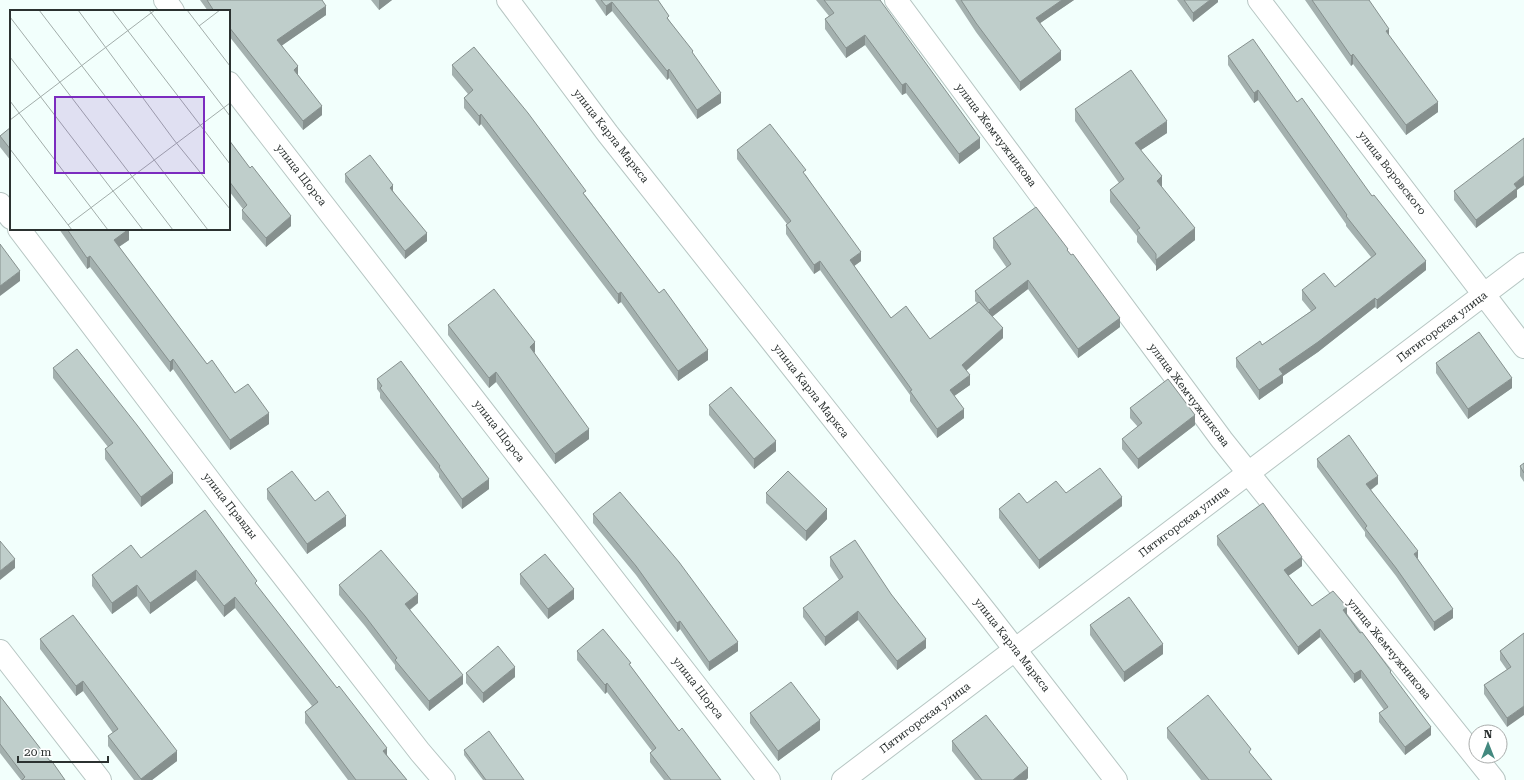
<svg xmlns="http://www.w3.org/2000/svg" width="1524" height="780" font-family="'Roboto Serif',serif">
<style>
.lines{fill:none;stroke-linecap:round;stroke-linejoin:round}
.street-casing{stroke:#b7c6c3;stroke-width:24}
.secondary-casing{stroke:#b7c6c3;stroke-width:24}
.street{stroke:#fff;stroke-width:22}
.secondary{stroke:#fff;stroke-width:22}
.wall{fill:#a4b1af}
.shaded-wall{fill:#86908e}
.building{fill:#bfcecb;stroke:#86908e}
.labels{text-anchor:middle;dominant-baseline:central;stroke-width:4;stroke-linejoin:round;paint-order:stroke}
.street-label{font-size:11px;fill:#2b3130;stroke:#fff}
.inset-road{fill:none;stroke:#a2adaa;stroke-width:1}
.view{fill:#7b2cbf;fill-opacity:0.15;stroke:#7b2cbf;stroke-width:2}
.inset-edge{fill:none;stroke:#2b3130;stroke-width:2}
</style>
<rect width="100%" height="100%" fill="#f2fffc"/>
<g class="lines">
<defs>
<path id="street" d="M165,0L173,11
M896,0L1222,440L1494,780
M1259,0L1524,347
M229,83L769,780
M0,204L11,218
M19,229L225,501L420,752L444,780
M0,651L100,780
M843,780L1524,264"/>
<path id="secondary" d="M508,0L608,134L989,616L1116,780"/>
</defs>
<use href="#street" class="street-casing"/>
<use href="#secondary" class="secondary-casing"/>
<use href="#street" class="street"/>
<use href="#secondary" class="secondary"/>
</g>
<path class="wall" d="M200,0H322L326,15L282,45L298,75L322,115L303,130L229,36V11H208Z
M371,0H392L379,10Z
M595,0H658L669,20L693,54L721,103L697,119L669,78L667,80L612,11L606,16Z
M816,0H880L980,148L959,164L906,93L902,95L865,45L846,58L825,29V19L829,16Z
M955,0H1074L1040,23L1061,60L1020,91L976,32Z
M1177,0H1218V2L1193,22Z
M1305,0H1369L1389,36L1438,112L1406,135L1353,64L1351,66Z
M1228,56L1297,102L1372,196L1426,270L1377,309L1375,307L1318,352L1283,376V383L1259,400L1236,367V358L1262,345L1311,311L1302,300V290L1335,287L1371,257L1346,226V224L1258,100L1254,103L1228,65Z
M452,65L586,196L708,360L678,381L621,302L618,304L481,124L479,126L464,108V98L468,94L452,75Z
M1075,109L1167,133L1141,150L1162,187L1195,240L1156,271V266L1137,242V236L1110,202V190L1119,183L1075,121Z
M11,127V161L0,147V136Z
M229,140L291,226L266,247L242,219V210L243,209L229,191Z
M737,150L806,175L861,261L854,266L891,318L930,339L977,303L975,301V291L1007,268L993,248V238L1068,252L1120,327L1078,358L1028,289L992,317L1003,338L966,371L970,385L954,396L964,418L937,438L910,401V395L820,270L814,274L786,234V225L787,224L737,159Z
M345,174L393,191L427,241L405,259L345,182Z
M1517,190V197L1476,228L1454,200V191Z
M59,229H129V240L119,247L207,364L235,393L269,424L230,450L173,369L170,372L90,267L87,269Z
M448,325L535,352L534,353L589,439L555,464L496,382L489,388L448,335Z
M1436,363L1512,388L1468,419L1436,373Z
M53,368L173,483L141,507L105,459V449L108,447L53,378Z
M377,379L489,489L462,509L439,477V474L380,398V393L377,389Z
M709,405L776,451L754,469L709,415Z
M1130,408L1195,425L1138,469L1122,449V439L1138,427L1130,418Z
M1317,459L1378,484L1371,490L1418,559L1453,618L1434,631L1396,576L1365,536V532L1317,467Z
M1524,463V482L1520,476V466Z
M267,489L315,501L346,526L307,554L267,499Z
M766,493L827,519L806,541L766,503Z
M1027,503L1122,506L1039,569L999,518V509Z
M205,510L257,586L387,755L407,780H348L305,723V712L312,706L235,608L224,617L196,580L150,614L137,596L112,614L92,586V575L141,558Z
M593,514L738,651L709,671L680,629L677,632L636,575L593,523Z
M1217,536L1302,566L1288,576L1312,606L1347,614L1391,673L1431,735L1405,755L1379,722V713L1384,710L1361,678L1354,683L1320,637L1298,655L1217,545Z
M830,557L926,648L897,670L858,620L825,646L803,617V608L839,580L830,566Z
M520,574L574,599L548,619L520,584Z
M339,585L418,603L410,610L463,684L429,711L395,669V665L365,626L339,595Z
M1090,625L1163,654L1124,682L1090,635Z
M1524,633L1507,727L1484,694V685L1507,670L1500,660V651Z
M40,639L177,761L152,780H134L108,746V736L113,733L83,691L76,696L40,649Z
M577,651L631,667L679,731L721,780H664L650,762V753L652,751L607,692L605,694L577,660Z
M466,673L515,677L483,703L466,683Z
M0,696L50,761L65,780H21L0,753Z
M750,713L820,730L778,761L750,723Z
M1167,728L1251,755L1272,780H1201L1167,738Z
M952,741L1028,778L1026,780H975L952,751Z
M464,750L524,780H483L464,755Z"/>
<path class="shaded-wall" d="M379,0H392L379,10Z
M1062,0H1074L1036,26V18Z
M1210,0H1218V2L1193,22V13Z
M612,2V11L606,16V6Z
M326,6V15L277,49V40Z
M1389,29V39L1386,31Z
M865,35V45L846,58V48Z
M1061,51V60L1020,91V82Z
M1353,54V64L1351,66V56Z
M298,66V75L294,79V70Z
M669,69V78L667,80V71Z
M906,83V93L902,95V85Z
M1258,90V100L1254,103V93Z
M721,93V103L697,119V110Z
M1438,102V112L1406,135V125Z
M322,106V115L303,130V121Z
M481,114V124L479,126V116Z
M1167,121V133L1135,154V143Z
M980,138V148L959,164V154Z
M1162,176V188L1157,181Z
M1524,176V185L1517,190V197L1476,228V220L1514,184Z
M393,185V193L390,188Z
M291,216V226L266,247V238Z
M1195,228V240L1156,271V260Z
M129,229V240L114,250V240Z
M427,233V241L405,259V251Z
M861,252V261L850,269V260Z
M90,256V267L87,269V258Z
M820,261V270L814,274V265Z
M1426,261V270L1377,309V300Z
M20,271V281L0,296V286Z
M1028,280V289L989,319V310Z
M621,292V302L618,304V294Z
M1375,298V307L1318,352L1283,376V383L1259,400V390L1279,369Z
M1120,318V327L1078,358V349Z
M1003,328V338L962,374V365Z
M535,342V352L530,356V347Z
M708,350V360L678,381V371Z
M173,359V369L170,372V362Z
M496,372V382L489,388V378Z
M970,375V385L950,399V390Z
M1512,378V388L1468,419V409Z
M964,409V418L937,438V429Z
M269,413V424L230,450V440Z
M1195,415V425L1138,469V459Z
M589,429V439L555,464V454Z
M776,441V451L754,469V459Z
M173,473V483L141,507V497Z
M1378,476V484L1366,493V484Z
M489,479V489L462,509V499Z
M1122,497V506L1039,569V560Z
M827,509V519L806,541V531Z
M346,516V526L307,554V544Z
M1418,551V559L1414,554Z
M1302,557V566L1284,579V570Z
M15,559V568L0,580V571Z
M196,570V580L150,614V603Z
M137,585V596L112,614V603Z
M574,589V599L548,619V609Z
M418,594V603L405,613V604Z
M235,597V608L224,617V606Z
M1347,607V616L1343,610Z
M1453,609V618L1434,631V622Z
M858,611V620L825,646V637Z
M680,621V629L677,632V623Z
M1320,629V637L1298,655V647Z
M926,639V648L897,670V661Z
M738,642V651L709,671V662Z
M1163,644V654L1124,682V672Z
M515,667V677L483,703V693Z
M1361,670V678L1354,683V674Z
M463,675V684L429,711V701Z
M83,681V691L76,696V686Z
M607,683V692L605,694V685Z
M1524,706V715L1507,727V718Z
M820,720V730L778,761V751Z
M1431,727V735L1405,755V747Z
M387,748V759L383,751Z
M177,751V761L152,780H141V779Z
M1028,768V778L1026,780H1013Z"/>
<path class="building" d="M207,0H322L326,6L277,40L298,66L294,70L322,106L303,121L229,27V11H214Z
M601,0H658L669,16L667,18L693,51L692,52L721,93L697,110L669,69L667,71L612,2L606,6Z
M824,0H880L980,138L959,154L906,83L902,85L865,35L846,48L825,19L834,13Z
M961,0H1062L1036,18L1061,51L1020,82L976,23Z
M1184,0H1210L1193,13Z
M1312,0H1369L1389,29L1386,31L1438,102L1406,125L1353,54L1351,56Z
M1253,39L1297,102L1302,98L1372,196L1374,195L1426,261L1377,300L1375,298L1318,342L1279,369L1283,374L1259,390L1236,358L1260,341L1262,345L1316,308L1302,290L1324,273L1335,287L1376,254L1346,216L1347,215L1258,90L1254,93L1228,56Z
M474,47L528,113L586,191L583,193L659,293L664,289L708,350L678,371L621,292L618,294L481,114L479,116L464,98L473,90L452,65Z
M1131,70L1167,121L1135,143L1162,176L1157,181L1195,228L1156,260V254L1137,230L1140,228L1110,190L1124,179L1075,109Z
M770,124L806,170L803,172L861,252L850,260L891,318L906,306L930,339L979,302L1003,328L962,365L970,375L950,390L964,409L937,429L910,391L912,390L820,261L814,265L786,225L791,221L737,150Z
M11,127V150L0,136Z
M1524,138V176L1514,184L1517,188L1476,220L1454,191Z
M229,140L250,168L252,166L291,216L266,238L242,210L247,205L229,181Z
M370,155L393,185L390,188L427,233L405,251L345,174Z
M1036,207L1068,249L1067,250L1071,255L1073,254L1120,318L1078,349L1028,280L989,310L975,291L1011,264L993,238Z
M67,229H129L114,240L207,364L212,360L235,393L248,384L269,413L230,440L173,359L170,362L90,256L87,258Z
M0,244L20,271L0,286Z
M494,289L535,342L530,347L589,429L555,454L496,372L489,378L448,325Z
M1479,332L1512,378L1468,409L1436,363Z
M77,349L137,425L173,473L141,497L105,449L113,443L53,368Z
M401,361L489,479L462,499L439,467L440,466L380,388L382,386L377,379Z
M1168,379L1195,415L1138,459L1122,439L1142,423L1130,408Z
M731,387L776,441L754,459L709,405Z
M1349,435L1378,476L1366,484L1418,551L1414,554L1453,609L1434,622L1396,568L1365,528L1367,526L1317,459Z
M1524,463V473L1520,466Z
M1100,468L1122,497L1039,560L999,509L1019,493L1027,503L1056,481L1066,493Z
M292,471L315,501L328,491L346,516L307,544L267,489Z
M788,471L827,509L806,531L766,493Z
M620,492L679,562L738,642L709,662L680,621L677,623L636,566L593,514Z
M1263,503L1302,557L1284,570L1312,606L1333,591L1347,607L1343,610L1360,633L1362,632L1391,671L1390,672L1431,727L1405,747L1379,713L1388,707L1361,670L1354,674L1320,629L1298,647L1217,536Z
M205,510L257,581L255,583L337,688L339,686L387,748L383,751L407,780H356L305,712L318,702L235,597L224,606L196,570L150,603L137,585L112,603L92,575L131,545L141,558Z
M855,540L891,594L926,639L897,661L858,611L825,637L803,608L843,577L830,557Z
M0,541L15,559L0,571Z
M381,550L418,594L405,604L463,675L429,701L395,660L397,658L365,616L339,585Z
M545,554L574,589L548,609L520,574Z
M1129,597L1163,644L1124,672L1090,625Z
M73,615L177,751L141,779L108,736L118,729L83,681L76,686L40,639Z
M603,629L631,663L629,664L679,731L682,728L721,780H671L650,753L656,748L607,683L605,685L577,651Z
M1524,633V706L1507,718L1484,685L1511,667L1500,651Z
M498,646L515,667L483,693L466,673Z
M791,682L820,720L778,751L750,713Z
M1208,695L1251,749L1249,752L1272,780H1209L1167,728Z
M0,696L50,761L51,760L65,780H22L25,777L0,744Z
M986,715L1028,768L1013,780H982L952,741Z
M489,731L524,780H486L464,750Z"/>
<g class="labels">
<g class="street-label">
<text transform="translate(996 135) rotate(53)">улица Жемчужникова</text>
<text transform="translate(611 136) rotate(52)">улица Карла Маркса</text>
<text transform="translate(1392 173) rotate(52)">улица Воровского</text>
<text transform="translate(301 175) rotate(52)">улица Щорса</text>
<text transform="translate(1442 327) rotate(-37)">Пятигорская улица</text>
<text transform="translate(811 391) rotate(52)">улица Карла Маркса</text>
<text transform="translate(1189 395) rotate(53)">улица Жемчужникова</text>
<text transform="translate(499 431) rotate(52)">улица Щорса</text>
<text transform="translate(230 506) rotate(52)">улица Правды</text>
<text transform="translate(1184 522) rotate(-37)">Пятигорская улица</text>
<text transform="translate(1012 645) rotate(52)">улица Карла Маркса</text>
<text transform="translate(1389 649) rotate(51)">улица Жемчужникова</text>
<text transform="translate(698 688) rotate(52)">улица Щорса</text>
<text transform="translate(925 718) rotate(-37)">Пятигорская улица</text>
</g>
</g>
<g transform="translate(10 10)">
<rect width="220" height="220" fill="#f2fffc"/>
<path class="inset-road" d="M29,0L198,220M68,0L164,130L220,199M102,0L220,154M139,0L220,106M177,0L220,56M0,7L163,220M189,16L210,0M0,47L133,220M0,91L98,220M0,110L145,0M0,139L62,220M58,215L220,93"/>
<path class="view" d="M45,87H194V163H45Z"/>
<rect width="220" height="220" class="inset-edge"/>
</g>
<g transform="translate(1488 744)"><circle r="19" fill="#ffffff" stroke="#aaadac"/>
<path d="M0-3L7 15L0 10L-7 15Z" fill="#43897f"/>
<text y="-6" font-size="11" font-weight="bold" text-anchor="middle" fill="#2b3130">N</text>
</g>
<path d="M18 756v6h90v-6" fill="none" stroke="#2b3130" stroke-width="2"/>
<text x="24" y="756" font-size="12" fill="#2b3130" stroke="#ffffff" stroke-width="3" paint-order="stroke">20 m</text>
</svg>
